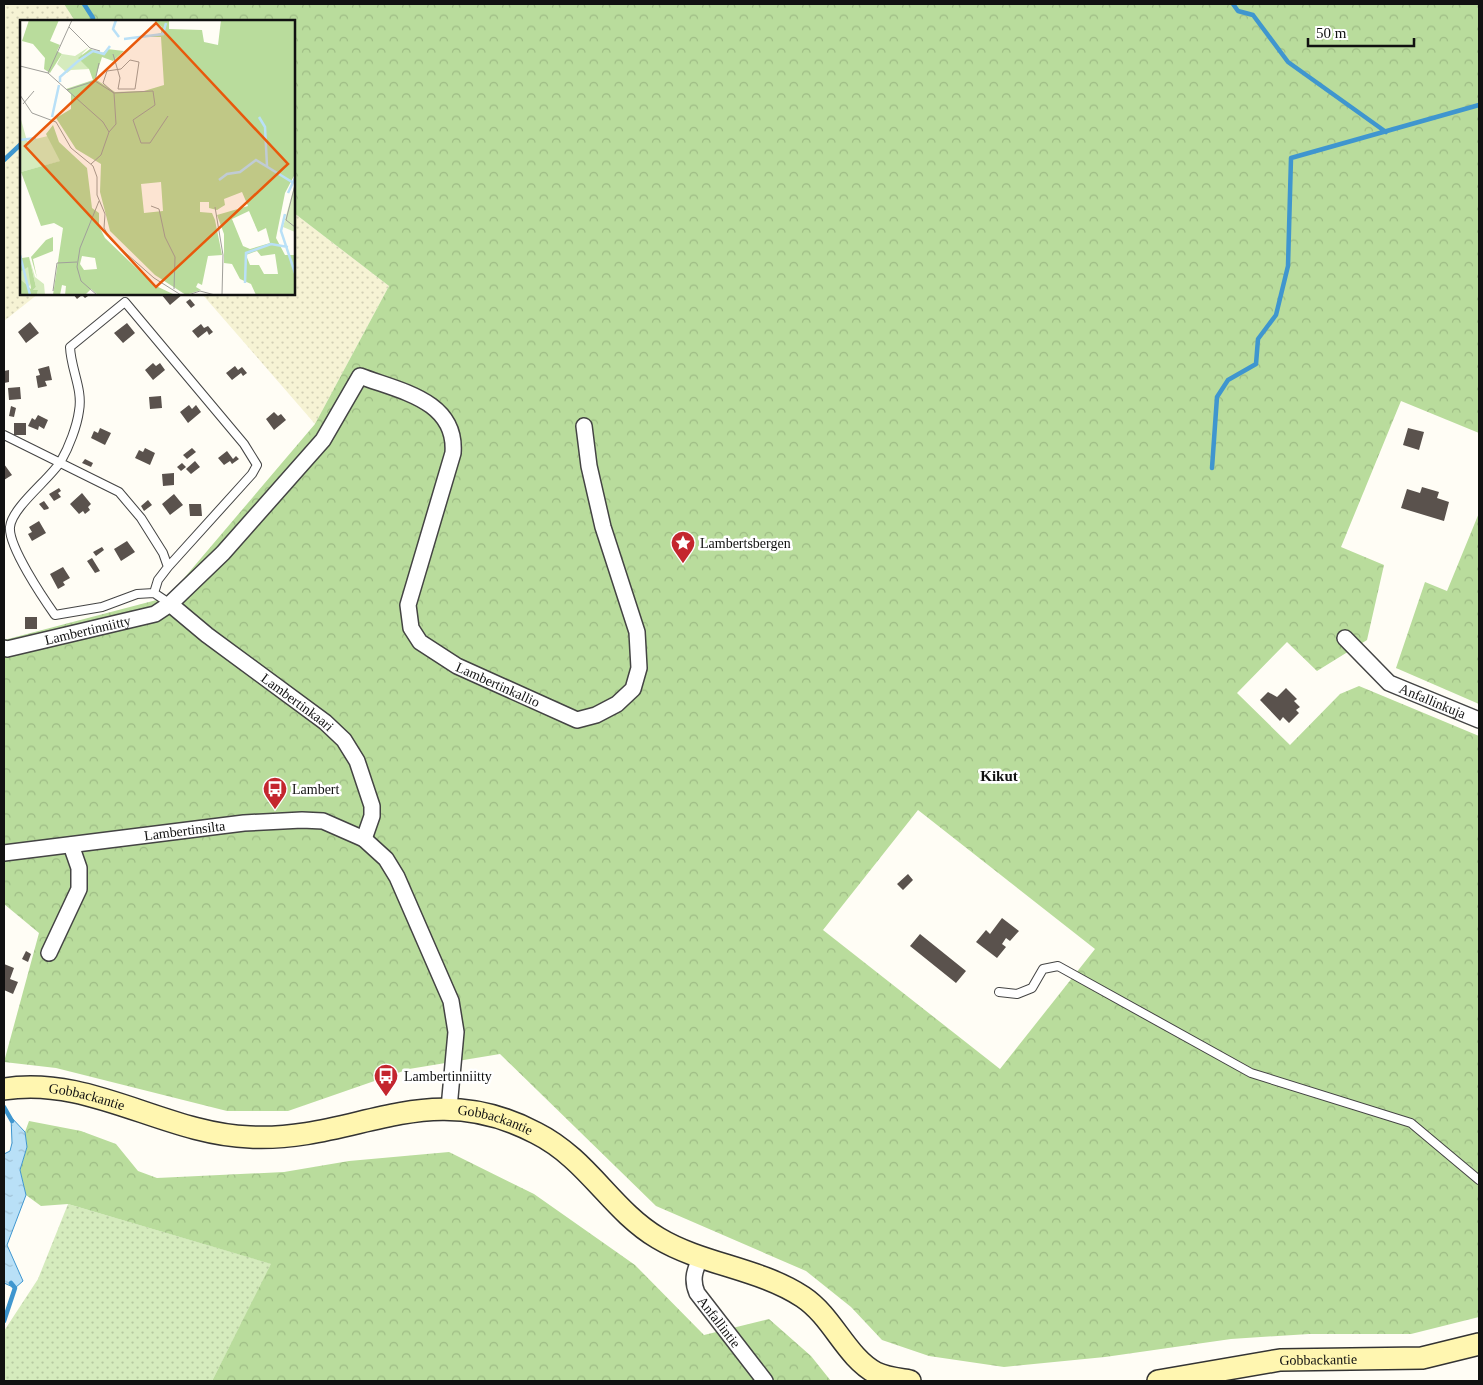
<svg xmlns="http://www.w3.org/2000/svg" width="1483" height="1385" font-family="'Times New Roman',serif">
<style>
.farmland{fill:url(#farmland-dots)}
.grass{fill:url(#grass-dots)}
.forest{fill:url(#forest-crowns);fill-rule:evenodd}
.water{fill:url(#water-ripples);stroke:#3f96cf}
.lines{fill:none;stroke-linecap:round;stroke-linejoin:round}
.stream{stroke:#3f96cf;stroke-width:4.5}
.building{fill:#5a524d}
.lane-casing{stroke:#444;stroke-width:10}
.street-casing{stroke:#444;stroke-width:18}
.secondary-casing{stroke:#333;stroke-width:24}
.lane{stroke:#fff;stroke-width:8}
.street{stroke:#fff;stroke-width:15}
.secondary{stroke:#fff6b0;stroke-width:21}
.labels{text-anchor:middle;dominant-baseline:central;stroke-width:5;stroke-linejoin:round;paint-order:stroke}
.poi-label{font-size:14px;fill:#111;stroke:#fff;text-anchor:start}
.street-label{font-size:14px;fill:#111;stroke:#fff}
.neighbourhood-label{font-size:15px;font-weight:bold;fill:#111;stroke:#fff}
.inset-river{fill:none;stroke:#b9e0f7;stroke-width:2.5}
.inset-road{fill:none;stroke:#a09f9a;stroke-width:1}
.view{fill:#e8590c;fill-opacity:0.15;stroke:#e8590c;stroke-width:2.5}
.inset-edge{fill:none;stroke:#111;stroke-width:2.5}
</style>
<defs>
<pattern id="farmland-dots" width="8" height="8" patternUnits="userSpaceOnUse" patternTransform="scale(1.25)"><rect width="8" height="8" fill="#f6f3d4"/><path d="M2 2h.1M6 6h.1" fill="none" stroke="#d2cfb5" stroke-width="1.8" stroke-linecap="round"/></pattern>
<pattern id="grass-dots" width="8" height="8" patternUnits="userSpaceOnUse" patternTransform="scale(1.25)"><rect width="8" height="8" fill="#d5ebbd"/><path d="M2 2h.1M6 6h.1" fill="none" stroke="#b6c8a1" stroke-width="1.8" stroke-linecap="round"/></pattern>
<pattern id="forest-crowns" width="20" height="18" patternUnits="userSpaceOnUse" patternTransform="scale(1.25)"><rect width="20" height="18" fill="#b9dc9c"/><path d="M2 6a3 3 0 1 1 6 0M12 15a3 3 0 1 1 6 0" fill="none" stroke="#9ebc85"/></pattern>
<pattern id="water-ripples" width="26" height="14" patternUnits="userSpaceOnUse" patternTransform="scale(1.25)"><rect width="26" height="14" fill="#b9e0f7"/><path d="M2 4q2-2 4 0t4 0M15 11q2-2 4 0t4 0" fill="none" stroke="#9ebfd3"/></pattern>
</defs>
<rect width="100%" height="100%" fill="#fffdf5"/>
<path class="farmland" d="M4,4H64L75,21H21V294H38L4,321Z
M294,213L389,286L315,424L202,294H294Z"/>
<path class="grass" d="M68,1204L272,1264L212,1381H4V1331L38,1279Z"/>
<path class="forest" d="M64,4H1479V433L1401,401L1341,547L1384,565L1367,640L1317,671L1287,642L1237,693L1290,745L1340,694L1359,686L1479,736V1317L1411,1334H1309L1231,1339L1105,1357L1004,1367L929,1356L882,1340L851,1307L806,1271L656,1206L500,1054L409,1069L288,1111H227L56,1068L4,1062L39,933L4,904V640L168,597L315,424L389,286L294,213V21H75ZM918,810L1095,949L1000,1069L823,930Z
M1479,513V704L1396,668L1425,582L1447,591Z
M29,1121L81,1131L116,1144L138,1171L157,1178L284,1172L349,1161L449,1152L534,1194L635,1265L704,1335L769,1319L811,1356L831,1381H212L271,1264L68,1204L41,1206L26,1195L20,1170L27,1147L25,1132Z"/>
<path class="water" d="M11,1117L25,1132L27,1147L20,1170L26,1195L7,1245L23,1281L15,1288L4,1283V1154L10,1151L12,1143Z"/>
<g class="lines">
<path class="stream" d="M84,4L93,18L92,21
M1233,4L1238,11L1253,15L1288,62L1386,132
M4,160L21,144
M1212,468L1217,397L1228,380L1256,364L1258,339L1276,315L1288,266L1291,158L1479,105
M4,1107L12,1121
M4,1321L15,1288L11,1283"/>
</g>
<path class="building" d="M73,294H91L85,298L82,295L77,299Z
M161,294H183L170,305Z
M190,299L195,305L191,308L186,302Z
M30,322L39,333L26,343L18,332Z
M127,323L135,333L123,343L114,333Z
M201,324L204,328L208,326L213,332L209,335L207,331L198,338L192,331Z
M153,363L156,366L160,363L165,370L153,380L145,370Z
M49,366L52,380L45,381L47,386L38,388L36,376L40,375L38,369Z
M235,366L238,370L242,367L247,373L243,376L241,373L232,380L226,373Z
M9,370V382L4,383V371Z
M20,387L21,399L9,400L8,388Z
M161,396L162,408L150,409L149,397Z
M189,405L192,409L196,405L201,412L188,423L180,412Z
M11,406L16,408L14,417L9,416Z
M274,412L278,416L281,414L286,420L274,430L266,419Z
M38,415L48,420L44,429L39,426L38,430L28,426L32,418L35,420Z
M14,423H26V435H14Z
M100,428L111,433L105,445L91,438L94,431L98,433Z
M1408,428L1424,432L1419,450L1403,445Z
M145,448L155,453L150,465L135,458L139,450L143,452Z
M192,448L196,452L187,459L183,455Z
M227,451L233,459L236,456L239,459L232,464L230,461L224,465L218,458Z
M85,459L93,463L91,467L82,463Z
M195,461L200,467L191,474L186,469Z
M182,463L186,467L181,471L177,467Z
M4,464L12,475L4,480Z
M174,473V485L163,486L162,474Z
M1422,487L1439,492L1437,498L1449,502L1444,521L1401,508L1407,489L1420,493Z
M59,488L61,491L58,493L61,497L54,501L49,494Z
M82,493L91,504L88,507L90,510L85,514L83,511L79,514L70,504Z
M174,494L183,505L170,515L162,504Z
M148,500L152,505L144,511L141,506Z
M44,501L49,508L48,509L44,510L39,504Z
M189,504H201L202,516H190Z
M39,521L46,533L32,541L28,534L32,532L29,527Z
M127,541L135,552L121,561L114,549Z
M102,547L104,550L96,556L93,552Z
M92,558L100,571L95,573L87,561Z
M63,567L70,578L63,582L65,585L58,589L50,574Z
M25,617H37V629H25Z
M1286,688L1297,699L1294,701L1300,707L1296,710L1299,713L1289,723L1283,717L1280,721L1260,700L1268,692L1277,697Z
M908,874L913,880L903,890L897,884Z
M1002,918L1019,931L1010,941L1006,938L1002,944L1006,947L997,958L976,942L986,930L990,934Z
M920,934L966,971L956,983L910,946Z
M26,951L31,954L28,962L22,959Z
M4,964L14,968L10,979L18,982L13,994L4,990Z"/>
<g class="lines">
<defs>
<path id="lane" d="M4,435L119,492L141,518L163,553L168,567L158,580L154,593
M166,606V601L154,593L137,594L102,607L55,615C43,598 8,546 10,527C12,507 50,479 61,461C69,447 77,426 79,411C83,389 71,370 70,347L125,302L244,444L257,465L252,474L168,567
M999,992L1017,994L1032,988L1043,969L1058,966L1251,1073L1411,1123L1479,1180"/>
<g id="street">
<path id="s1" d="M170,604L207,635L325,722L344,740L357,761L372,806V816L364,839"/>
<path id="s2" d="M1345,638L1389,683L1479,720"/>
<path id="s3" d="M4,648L7,649L155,614L170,604L223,553L323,440L360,376C399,391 457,400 453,453L408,605L411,628L420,642L457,666L577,720L596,715L617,704L633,689L639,668L637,632L603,527L589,466L584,426"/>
<path id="s4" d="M4,853L244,823L302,820L323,821L364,839L386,859L397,877L451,1001L456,1032L449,1108"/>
<path d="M49,953L79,889V868L71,845"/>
<path id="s5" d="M701,1256C695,1270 691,1279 697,1293L765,1381"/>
</g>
<g id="secondary">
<path id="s6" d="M4,1089C89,1075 165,1134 250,1137C357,1142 426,1075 536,1133C588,1159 611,1210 658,1238C703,1265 759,1268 803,1297C833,1317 846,1357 876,1373C886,1378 898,1379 910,1381"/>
<path id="s7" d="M1158,1381L1280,1360L1422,1358L1479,1344"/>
</g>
</defs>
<use href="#lane" class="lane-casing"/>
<use href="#street" class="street-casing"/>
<use href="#secondary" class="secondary-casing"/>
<use href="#lane" class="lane"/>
<use href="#street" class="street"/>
<use href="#secondary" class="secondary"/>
</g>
<defs>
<symbol id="sight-pin" viewBox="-11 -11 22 30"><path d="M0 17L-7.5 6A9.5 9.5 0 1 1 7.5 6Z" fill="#c4262e" stroke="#fff"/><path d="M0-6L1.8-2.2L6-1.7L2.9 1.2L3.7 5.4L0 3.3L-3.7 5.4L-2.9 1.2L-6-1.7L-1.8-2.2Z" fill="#fff"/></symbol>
<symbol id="bus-pin" viewBox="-11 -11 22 30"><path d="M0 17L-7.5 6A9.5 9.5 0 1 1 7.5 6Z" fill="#c4262e" stroke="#fff"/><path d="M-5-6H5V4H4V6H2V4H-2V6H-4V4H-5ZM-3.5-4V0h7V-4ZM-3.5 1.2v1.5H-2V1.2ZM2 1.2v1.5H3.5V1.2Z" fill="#fff"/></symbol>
</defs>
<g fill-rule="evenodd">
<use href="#sight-pin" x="669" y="529" width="28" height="38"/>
<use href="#bus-pin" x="261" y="775" width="28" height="38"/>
<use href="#bus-pin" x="372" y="1062" width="28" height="38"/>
</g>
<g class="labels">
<g class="poi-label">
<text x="700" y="543">Lambertsbergen</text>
<text x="292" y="789">Lambert</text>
<text x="404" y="1076">Lambertinniitty</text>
</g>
<g class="street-label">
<text stroke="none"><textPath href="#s3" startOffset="86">Lambertinniitty</textPath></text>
<text stroke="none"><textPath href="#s3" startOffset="891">Lambertinkallio</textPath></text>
<text stroke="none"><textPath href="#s2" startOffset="110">Anfallinkuja</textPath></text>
<text stroke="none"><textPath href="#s1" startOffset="161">Lambertinkaari</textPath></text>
<text stroke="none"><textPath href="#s4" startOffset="182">Lambertinsilta</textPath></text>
<text stroke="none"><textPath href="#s6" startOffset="84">Gobbackantie</textPath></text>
<text stroke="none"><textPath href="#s6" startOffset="502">Gobbackantie</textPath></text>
<text stroke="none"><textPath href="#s5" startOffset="75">Anfallintie</textPath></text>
<text stroke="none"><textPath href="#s7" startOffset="162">Gobbackantie</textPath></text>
</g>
<g class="neighbourhood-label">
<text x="999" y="776">Kikut</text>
</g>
</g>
<g transform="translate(20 20)">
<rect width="275" height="275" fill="#fffdf5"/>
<path d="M69,27L62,34L69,49L51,50L47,53L37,44L42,34L55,36ZM0,96L7,121L28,116L41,141L1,152ZM275,163V212L263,207ZM9,237L15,257L24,264L25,275H17L18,270H13L16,267ZM8,246L12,261L8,269L0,259V252Z" fill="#d5ebbd"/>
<path d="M9,0H39L30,21L40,25L37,31L42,34L30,53L24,49L25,38L13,24L2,21ZM133,0H149V9L182,10L184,22L198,25L201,0H275V154L265,173L256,218L265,235H274L275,275H236L231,264L220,259L212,244L204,243V214L197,195L228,186L222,172L204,179L205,185L197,190L189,188V182H180V192L192,193L195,200L202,235L188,236L182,265L178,263L176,267L181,270L166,275L135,255L90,211L80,172L81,144L56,129L36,98L51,89V74L46,69L73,60L69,49L58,38L70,29L83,33L87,29L104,31L93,41L82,37L75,59L95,72L124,71L144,65L141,17H128L141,13L142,7ZM141,162L143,191L124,193L121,164ZM229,191L238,212L246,208L250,223L230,229L223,226L212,199ZM237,231L241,236L255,234L258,254H244L239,245H230L226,235ZM33,105L39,122L67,148L72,188L79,193V206L85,218L134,265L155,275H78L71,269L65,275H45L46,266L42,265L40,275H33L43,208L34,203L21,206L1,152L40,141L26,114ZM62,236L75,238L77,249L64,250L60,244ZM33,217V231L13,239L17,258L11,237L26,220ZM9,237L16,267L13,270H18L17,275H0V259L11,269L8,247L0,252L2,238Z" fill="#b9dc9c" fill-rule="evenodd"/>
<path class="inset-river" d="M96,0L93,9L99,17M104,19L143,14L146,3M40,62V57L57,42L73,31L84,34L90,26M32,97L39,65M239,97L245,107L247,146M0,120L16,118M199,160L207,154L220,152L236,140L272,162M268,173L275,158M265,194L261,211L275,253M0,235L10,275M225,263L226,233L251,224L268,227"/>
<path class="inset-road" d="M49,7L70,28L80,31M93,34L100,58L98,69M0,46L28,53L83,102L89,112M28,53L52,0M75,61L94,73L133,71L135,85L113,100L121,123H130L148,96M75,61L79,43M47,70L75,61M94,73L83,63L87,51L101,49L110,40L119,42L115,69H98M0,75L12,93L36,102L51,128L73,146L77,157V175L85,194L84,208L91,220L134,258L161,275M3,84L14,71M71,144L81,135L89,112L96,104L94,73M275,165L266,200L275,207M131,186L139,189L145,217L155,237L154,269M195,187L203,235L202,275M33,271L37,243L57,242M77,275L61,261L57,247L60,228L79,181M168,275L180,271L195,275"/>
<path class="view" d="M136,3L268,144L136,267L5,126Z"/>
<rect width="275" height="275" class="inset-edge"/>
</g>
<rect width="1483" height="1385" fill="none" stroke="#111111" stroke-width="10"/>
<path d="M1308 38v8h106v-8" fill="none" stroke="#111111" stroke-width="2.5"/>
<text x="1316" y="38" font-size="15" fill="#111111" stroke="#ffffff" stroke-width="4" paint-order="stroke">50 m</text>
</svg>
